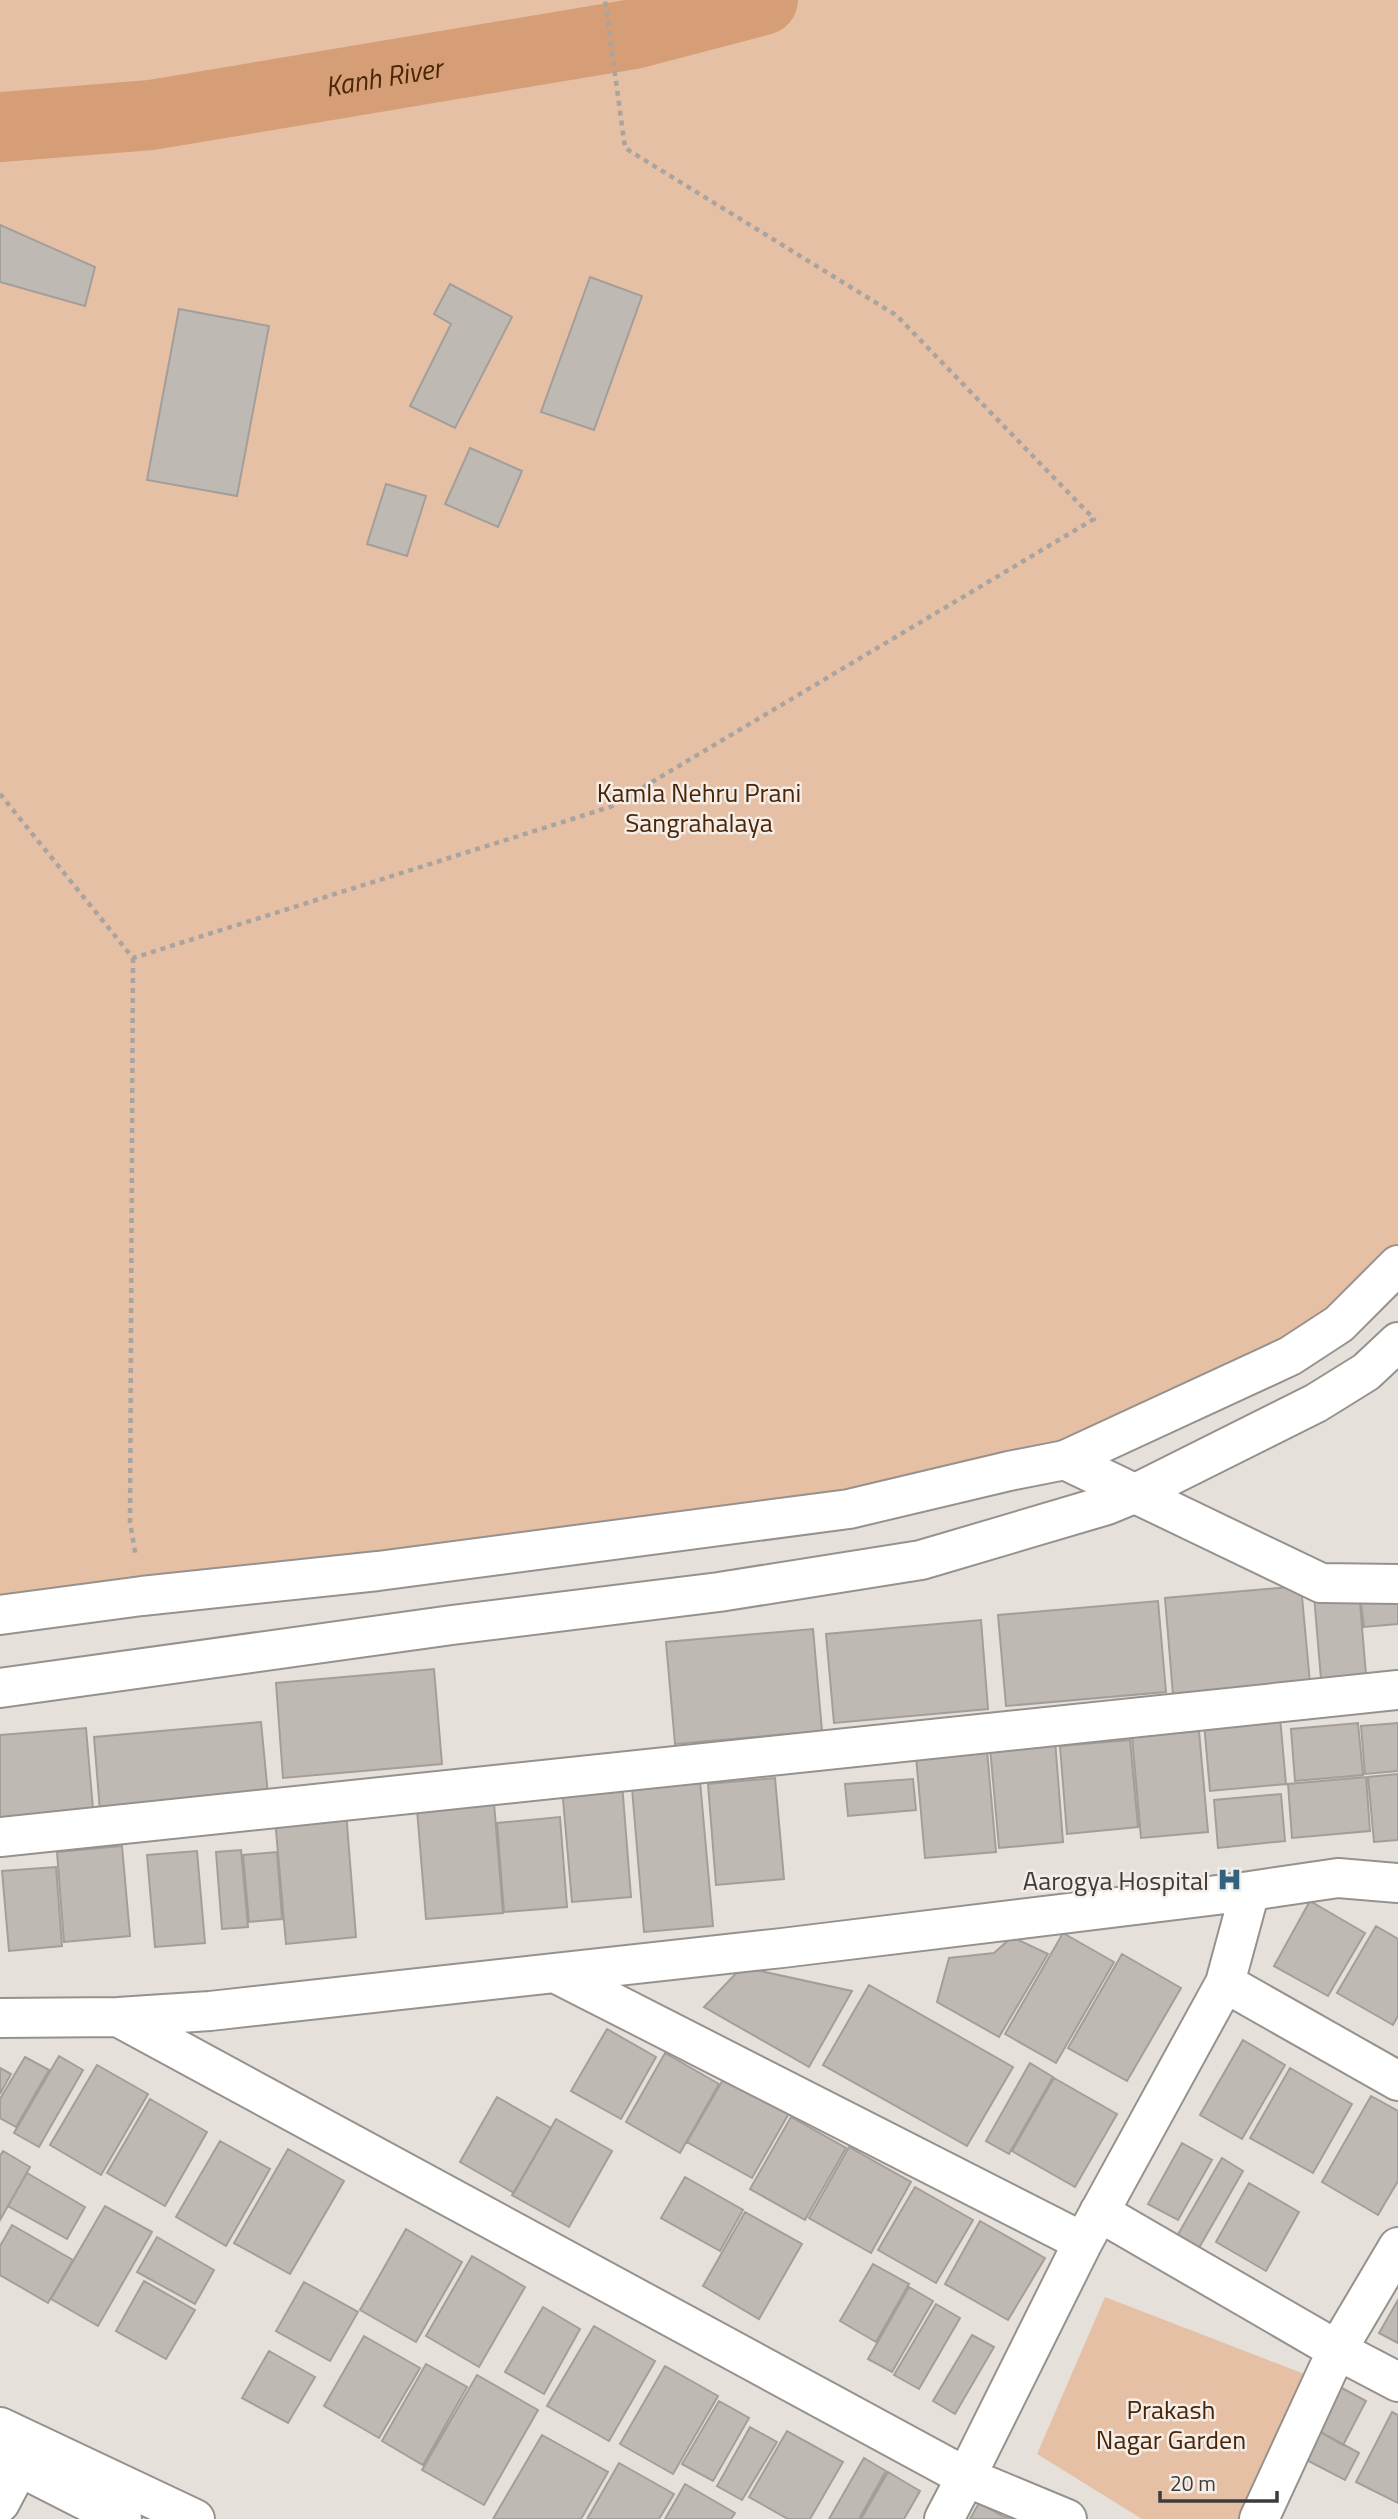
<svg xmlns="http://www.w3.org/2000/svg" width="1398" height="2519" font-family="'Titillium Web',sans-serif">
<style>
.green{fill:#e6c0a5}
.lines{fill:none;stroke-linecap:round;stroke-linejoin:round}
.river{stroke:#d59e76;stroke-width:70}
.building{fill:#bfb9b4;stroke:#a49e9a;stroke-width:2}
.minor-casing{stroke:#97918d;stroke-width:42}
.major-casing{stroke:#97918d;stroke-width:42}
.path{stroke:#a9a4a0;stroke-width:4.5;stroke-dasharray:5 5;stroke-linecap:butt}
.minor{stroke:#fff;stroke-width:38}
.major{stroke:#fff;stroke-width:38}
.labels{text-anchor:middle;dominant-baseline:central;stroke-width:5;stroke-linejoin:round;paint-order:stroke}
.park-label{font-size:26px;fill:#492505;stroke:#f4ede8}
.poi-label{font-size:26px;fill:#3e3c3a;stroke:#f4ede8;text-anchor:end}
.water-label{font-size:28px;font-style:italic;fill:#4b2707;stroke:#f4ede8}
</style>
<rect width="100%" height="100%" fill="#e6e0db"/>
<path class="green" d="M0,0H1398V1265L1339,1324L1065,1460L0,1615Z
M1105,2297L1315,2378L1250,2519H1142L1037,2454Z"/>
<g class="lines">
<path class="river" id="s1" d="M0,127L151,115L634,34L763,0"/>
</g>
<path class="building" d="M0,225L95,267L85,306L0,282Z
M590,277L642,296L594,430L541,412Z
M450,284L512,317L455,428L410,406L451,324L434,314Z
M179,309L269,326L237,496L147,480Z
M470,448L522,471L498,527L445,504Z
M386,484L426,496L407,556L367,544Z
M1301,1586L1310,1683L1173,1695L1165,1598Z
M1359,1591L1366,1675L1321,1679L1314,1596Z
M1398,1593V1624L1364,1627L1360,1596Z
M1158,1601L1166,1692L1006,1706L998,1615Z
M981,1620L988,1709L834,1723L826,1634Z
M813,1629L822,1731L675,1744L666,1642Z
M434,1669L442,1764L283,1778L276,1683Z
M1280,1717L1286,1784L1210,1791L1204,1723Z
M261,1722L268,1795L100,1811L94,1737Z
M1358,1723L1363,1775L1295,1781L1291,1729Z
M1398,1723V1771L1365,1774L1361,1726Z
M86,1728L93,1809L0,1818V1735Z
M1199,1731L1208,1832L1141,1838L1132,1737Z
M1055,1740L1063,1842L999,1848L990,1747Z
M1130,1740L1138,1827L1067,1834L1060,1746Z
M987,1750L996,1852L925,1858L916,1756Z
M1398,1774V1840L1374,1842L1368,1777Z
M1366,1777L1370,1831L1292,1838L1288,1784Z
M775,1778L784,1879L716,1885L708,1784Z
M913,1779L916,1810L848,1816L845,1784Z
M700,1781L713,1926L644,1932L632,1788Z
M622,1783L631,1897L572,1902L562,1788Z
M493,1791L503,1913L426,1919L416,1797Z
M1281,1794L1285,1841L1218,1848L1214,1800Z
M346,1812L356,1937L286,1944L275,1819Z
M560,1817L567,1907L504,1912L497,1823Z
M122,1846L130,1936L64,1942L57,1852Z
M241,1850L248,1927L222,1929L216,1852Z
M197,1851L205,1943L155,1947L147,1855Z
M277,1852L282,1919L249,1922L243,1855Z
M56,1867L62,1946L9,1951L2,1871Z
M1310,1901L1365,1933L1328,1996L1274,1966Z
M1376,1926L1398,1939V2016L1393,2025L1337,1993Z
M1063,1933L1114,1962L1056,2063L1005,2034Z
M1012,1937L1048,1954L999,2037L937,2002L949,1958L994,1953Z
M1122,1954L1181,1988L1127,2081L1068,2048Z
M742,1967L852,1991L809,2067L704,2007Z
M869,1985L1013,2067L967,2146L823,2065Z
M607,2029L656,2057L621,2119L571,2091Z
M1243,2040L1285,2065L1242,2139L1200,2115Z
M665,2053L719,2084L680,2153L626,2122Z
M59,2056L83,2070L39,2147L14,2133Z
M25,2057L49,2070L16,2127L0,2118V2099Z
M1030,2063L1053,2077L1009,2154L986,2141Z
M97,2065L148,2094L101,2175L50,2145Z
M0,2068L11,2074L0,2094Z
M1290,2068L1352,2104L1313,2173L1250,2138Z
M728,2071L792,2108L752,2178L687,2142Z
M1054,2078L1117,2114L1075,2187L1012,2151Z
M1371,2096L1398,2111V2181L1378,2215L1322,2182Z
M497,2097L551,2128L514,2193L460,2162Z
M150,2099L207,2132L165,2206L107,2173Z
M791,2117L846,2148L805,2220L750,2189Z
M556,2119L612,2151L569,2227L512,2195Z
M220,2141L270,2169L226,2246L176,2217Z
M1182,2143L1212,2160L1178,2220L1148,2204Z
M849,2147L911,2182L871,2253L809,2218Z
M288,2149L344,2181L290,2274L234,2243Z
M3,2151L30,2167L0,2220V2156Z
M1222,2158L1243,2171L1199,2248L1177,2236Z
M27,2173L85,2207L67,2239L8,2206Z
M685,2177L743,2210L720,2251L661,2218Z
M1249,2183L1299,2212L1266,2271L1216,2242Z
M915,2187L973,2220L936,2283L878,2250Z
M105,2206L152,2232L98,2326L51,2299Z
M745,2212L802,2244L759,2319L703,2286Z
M980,2221L1045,2258L1008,2320L945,2284Z
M12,2225L73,2260L48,2303L0,2275V2246Z
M406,2229L462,2262L416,2342L360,2310Z
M157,2237L214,2270L195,2304L137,2272Z
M472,2256L525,2287L479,2367L426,2336Z
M873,2264L909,2284L876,2342L840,2321Z
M144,2281L195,2310L166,2359L116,2331Z
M304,2282L358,2312L330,2361L276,2331Z
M909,2287L933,2301L892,2372L868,2359Z
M1398,2300V2343L1379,2333Z
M936,2304L960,2318L919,2389L894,2375Z
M543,2307L580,2329L544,2394L505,2372Z
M594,2326L655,2361L609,2441L547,2406Z
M972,2335L994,2347L955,2414L933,2401Z
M364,2336L420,2368L379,2438L324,2406Z
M269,2351L315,2377L288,2423L242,2398Z
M426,2364L467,2387L423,2465L382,2441Z
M665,2366L718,2396L673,2474L620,2444Z
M477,2375L538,2410L484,2505L422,2470Z
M1340,2387L1366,2401L1343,2445L1317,2430Z
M719,2401L749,2418L713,2481L682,2464Z
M1392,2412L1398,2415V2503L1356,2482Z
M750,2427L777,2442L742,2500L717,2486Z
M1317,2430L1359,2453L1345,2480L1293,2453Z
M787,2431L843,2462L810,2519H788L749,2497Z
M542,2435L608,2472L581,2519H493Z
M864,2458L886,2471L859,2519H829Z
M619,2463L674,2494L659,2519H587Z
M888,2472L920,2491L904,2519H861Z
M685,2484L735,2513L731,2519H665Z
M979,2503L1006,2518L1011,2510L1028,2519H970Z"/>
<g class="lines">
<defs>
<path id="minor" d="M1065,1460L1321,1583L1398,1584
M0,1837L1398,1690
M555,1973L1083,2242
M1225,1983L1398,2081
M118,2017L966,2477L1083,2242L1225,1983L1250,1891L1338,1878L1398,1883
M0,2018L118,2017L210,2011L782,1948L1250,1891
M1099,2212L1337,2350L1259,2519
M1398,2247L1337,2350L1398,2382
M0,2503L19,2467
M944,2519L966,2477L1067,2519"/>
<path id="major" d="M0,1615L142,1596L378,1571L849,1509L1009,1471L1065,1460L1290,1356L1339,1324L1398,1265
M0,1688L452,1625L719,1592L921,1560L1107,1505L1136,1493L1316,1403L1366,1372L1398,1342
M0,2427L195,2519
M0,2457L122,2519"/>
</defs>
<use href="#minor" class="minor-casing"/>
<use href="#major" class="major-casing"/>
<path class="path" d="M0,794L133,958L610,807L1094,519L896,315L625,148L605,0
M133,958L130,1522L136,1557"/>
<use href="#minor" class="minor"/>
<use href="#major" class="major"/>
</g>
<defs>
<symbol id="hospital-bare" viewBox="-9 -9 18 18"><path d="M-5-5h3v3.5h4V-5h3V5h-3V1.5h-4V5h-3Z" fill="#316381" stroke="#f4ede8" stroke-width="2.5" paint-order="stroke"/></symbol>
</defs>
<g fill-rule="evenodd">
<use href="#hospital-bare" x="1212" y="1862" width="35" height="35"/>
</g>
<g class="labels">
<g class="park-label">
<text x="699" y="792">Kamla Nehru Prani<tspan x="699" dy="30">Sangrahalaya</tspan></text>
<text x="1171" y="2409">Prakash<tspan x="1171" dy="30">Nagar Garden</tspan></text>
</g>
<g class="poi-label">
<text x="1209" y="1880">Aarogya Hospital</text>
</g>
<g class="water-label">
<text stroke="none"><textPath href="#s1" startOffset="387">Kanh River</textPath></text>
</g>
</g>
<path d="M1160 2491v10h117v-10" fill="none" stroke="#3e3c3a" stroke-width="3.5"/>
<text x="1170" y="2491" font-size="21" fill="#3e3c3a" stroke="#f4ede8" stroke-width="5" paint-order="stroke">20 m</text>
</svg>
